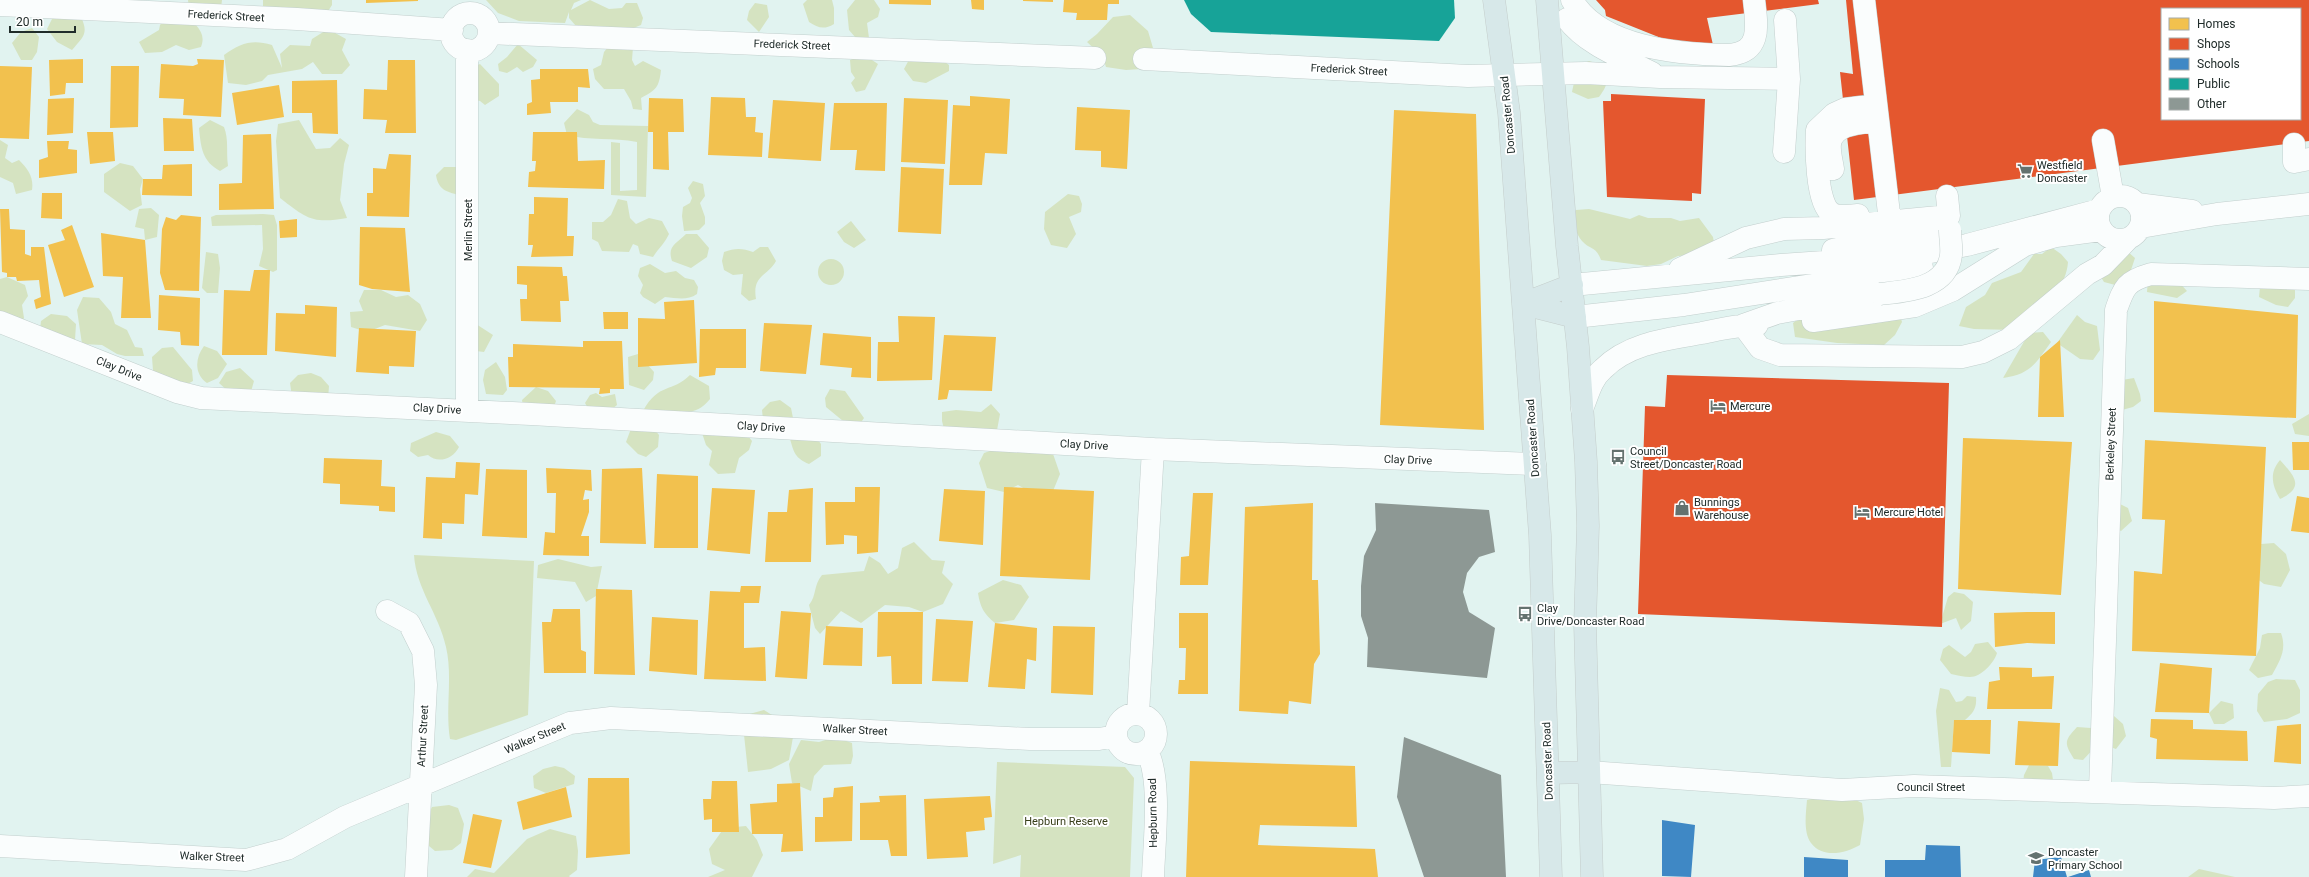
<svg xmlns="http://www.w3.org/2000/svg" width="2309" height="877" font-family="Roboto,sans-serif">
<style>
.green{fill:#d5e3c1}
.homes{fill:#f2c14e}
.shops{fill:#e4572e;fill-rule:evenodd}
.schools{fill:#3f88c5}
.public{fill:#17a398}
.building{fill:#8d9894}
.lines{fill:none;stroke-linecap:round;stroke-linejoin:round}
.minor-casing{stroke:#c2cfcd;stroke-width:23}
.major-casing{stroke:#c4cdcb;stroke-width:23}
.minor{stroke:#fafdfd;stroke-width:22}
.major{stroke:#d7e8e9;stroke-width:22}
.minor-bridge-casing{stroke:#c2cfcd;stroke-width:23;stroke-linecap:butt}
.minor-bridge{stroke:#fafdfd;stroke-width:22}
.labels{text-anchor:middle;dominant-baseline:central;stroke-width:4;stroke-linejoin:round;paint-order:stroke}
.street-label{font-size:11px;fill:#202c2a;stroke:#fff}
.poi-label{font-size:11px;fill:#202c2a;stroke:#fff;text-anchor:start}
.park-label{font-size:11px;fill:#393f1a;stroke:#fff}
</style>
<rect width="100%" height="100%" fill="#e1f3f0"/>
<path class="green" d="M188,0H222L220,16L189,10Z
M263,0H332V5L325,16L263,9Z
M486,0H581L574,3L571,10L590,0L609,9L622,8L626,3H637L643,18L641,25L631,29L622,27L607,40L576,26L569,18V12L565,23L519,21L498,13Z
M807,0H832L834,8V24C824,30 818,28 809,22L803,4Z
M855,0H874L880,9L878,17L867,23L869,38L855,37L849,30L847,10Z
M755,3L767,5L769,17L759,32L747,20L749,11Z
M55,13L81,17C89,34 83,37 72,50L57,42L47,29Z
M184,14C195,24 207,32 201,47L189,50L176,45L162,52L145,53L139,42L159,30L160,25L167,17Z
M1130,15L1148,31L1153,48L1141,69L1126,70L1106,67L1103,57L1087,42L1097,34L1113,17Z
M32,28L39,37L37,52L32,60H21L12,43L21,32Z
M328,29L346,39L342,50L350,65L342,74H322L313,62L302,69L268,75L262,81L246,85L228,83L224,55C241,43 252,39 272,45L282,68L280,54L290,45L310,46L312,39Z
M613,41L633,47L632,60L635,66L643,61L661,70C659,88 656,90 641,98L642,110L633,109L631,101L624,89H604L595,79L593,69L601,65L604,52Z
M518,44L537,60L533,67L523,72L517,67L507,73L499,71L498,64L507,57Z
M860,56L869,58L878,64L865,90L856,92L851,83L855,78L851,72L850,60Z
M911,56H937L949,65V71L926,83L913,81L904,69Z
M1589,61L1602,65C1608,81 1609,83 1599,97L1588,99L1572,92C1575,80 1576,66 1589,61Z
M480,64L499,84V96L485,105L480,101L466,98V70Z
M577,109L589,115L593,122L600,125L648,126L646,197L611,195V142L620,143V191L637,190V142C613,137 589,141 567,135L564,123Z
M210,120L224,127C229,140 226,151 228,166L220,171C202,161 201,148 199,128Z
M299,120L316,149L330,148L340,138L349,145L344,164L340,200L347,218C313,224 307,219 280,198L276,141L278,124Z
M0,140L8,145L5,158L12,163L19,160C28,169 34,177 32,190L16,194L13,183L0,177Z
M120,163L133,166L143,179L140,189L142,205L130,211L104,192V174Z
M444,167H458L459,195C446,192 438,189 436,175Z
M693,181L703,184L705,196L700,203L705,217V224L699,230L684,231L682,216L683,207L690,203L692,198L688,188Z
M1068,194L1079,196L1082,204L1081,212L1069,217L1076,234L1067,248L1051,245L1044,229L1045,212Z
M618,199L627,201L630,218L636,224L649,218L662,221L669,234C665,243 658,249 653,257L640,254L638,246L633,244L629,252L602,251L598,242L592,239V222H603L611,215Z
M151,208L159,215L157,237L145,240L144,229L135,227L139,209Z
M1589,209L1630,219L1639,215L1648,218H1671L1680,221L1699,218L1713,237L1714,243L1694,255L1678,256L1661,264L1647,266L1601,260C1596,246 1590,250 1582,241C1576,234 1573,223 1572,214L1576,210Z
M263,214L274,215L277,225V270L273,272L259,266L263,249L262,225L212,226L211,217L216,215Z
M851,221L866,240L854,248L844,242L837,232Z
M686,234H697L709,248L707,257L691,268L672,261C667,246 676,244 686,234Z
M760,247H768L776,261C767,277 752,275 756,299L749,301L741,294L743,274L733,275L724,270L722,261L724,252C735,248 742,248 753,252Z
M2051,247L2061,254L2068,262C2066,293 2035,311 2014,330L1974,329L1959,326L1966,307L1985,295L1992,283L2021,272L2034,254H2042Z
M2127,251L2135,258L2130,273L2119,286L2104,282L2096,269Z
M206,252L218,254L220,268L218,293H207L202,288Z
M818 272a13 13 0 1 1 26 0a13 13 0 1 1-26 0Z
M650,264L665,273L676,271L685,278L694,280L698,287L697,294C687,301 677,298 665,297L655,304L643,297L640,293L643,285L638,276L640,268Z
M7,277L25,285L28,296L22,305L24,318L17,331L0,327V279Z
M2148,278L2177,280L2187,291L2177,298L2147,292Z
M2282,283L2295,290V298L2288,307L2276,305L2259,297L2260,287Z
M364,290H381L396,297L408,295L420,304L427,320L420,331L385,325L367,332L351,327L350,312L363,311L359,301Z
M83,297L99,298L111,312L115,324L127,330L135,347L142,348L144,356H125L117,354L102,345L82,344L77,310Z
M1898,309L1902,322L1895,335L1884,345L1837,343L1795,337L1793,323L1805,314Z
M51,314L67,316L76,324L75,340L39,338L41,321Z
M2077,315L2085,322L2097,326L2100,350L2093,360L2080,359L2057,343Z
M476,324L493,335L484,352L476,351Z
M2043,332L2051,342C2036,363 2030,375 2003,378L2029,333Z
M204,346L217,351L227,364L218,378L207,383C194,374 195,358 204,346Z
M173,347L192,370L193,381L184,386L153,371L152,357L162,348Z
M638,354L654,372L653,380L644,390L629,385L628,357Z
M496,362L505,377L507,390L503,395L486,394L483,380L485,370Z
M240,368L254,381L250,395L229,392L219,383L226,372Z
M311,373L321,377L329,386L328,399L292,397L290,383L298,375Z
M690,375L709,386L710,399C700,411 691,414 675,411L670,417L643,411C659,382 672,393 690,375Z
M2134,378L2140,394L2141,401L2133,407L2122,410V380Z
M536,387L548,391L556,401L552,412L523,407L522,400Z
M830,389L845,391L864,418L860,424L843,421L826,407L825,398Z
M596,393L602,397L615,394L617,405L611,410H589L585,403L590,395Z
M780,400L791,408L793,418L763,420L762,410L770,402Z
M991,404L1000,414L995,441L944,429L942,421V412L956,410L981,412Z
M2309,414V436L2295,434L2292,424Z
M650,424L659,435L658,447L646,457L638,454L626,442L632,426Z
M743,429L752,441L749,450L739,458L735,473L718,474L709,465L712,451L706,445L702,433Z
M436,432L450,436L459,447C453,459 438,464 428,455L418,457L410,451L411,443Z
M815,436L821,444V456L809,464C795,458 794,453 790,439Z
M1008,445L1052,451L1060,474L1053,491L1032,493L1018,485L1004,492L987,488L979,463L984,453Z
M2280,460C2295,477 2305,487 2280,499C2272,485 2269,473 2280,460Z
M2120,504L2128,508L2132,521L2121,531L2112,526Z
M914,542L932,560L945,561L942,573L953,584L943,604L923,612L909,607L885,605L861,623L841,611L820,634L815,628L809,605C817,595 813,586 822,575L864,571L869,556L880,563L888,574L898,568L902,548Z
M2274,543L2286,554L2290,570L2281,587L2264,584L2256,578L2261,544Z
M414,555L534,561L528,715L456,740L450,739C445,708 453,677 446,647C439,614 416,589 414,555Z
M558,559L591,567L602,566L596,596L586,602L575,582L537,578L538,565Z
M1003,580L1021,585L1029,597L1014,620L995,623C984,614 980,607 978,593Z
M1954,592L1964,594L1973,602L1971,621L1961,630L1956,618L1940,624L1948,597Z
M2268,633H2281C2287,650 2280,660 2272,675L2258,678L2249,670L2260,648L2262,635Z
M1988,642L1997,653C1994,663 1981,677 1970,677C1964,677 1957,675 1951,674L1940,660L1943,649L1949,645L1965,657L1971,652L1975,644Z
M2276,679L2295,680L2300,690V713L2287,719L2264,722L2257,711L2258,694L2268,682Z
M1940,688L1949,690L1956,702L1962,701L1967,696L1976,697C1977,708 1973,713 1965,720L1954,721L1951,767H1941L1936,711Z
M2221,701L2233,704L2234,718L2224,724H2214L2209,713Z
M764,710L783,722L793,737L789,760L771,769L748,772L742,716Z
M2114,716L2123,724L2126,736L2116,749L2107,746V726Z
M2077,727L2091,728L2097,745L2083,760L2074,759C2064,743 2064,741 2077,727Z
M835,737L852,743L853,756L851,764L824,765L814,776L811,791L792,783L789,764L801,740L819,742Z
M997,762L1125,767L1134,778L1130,877H1020L1021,855L993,864Z
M2029,765L2048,766L2052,773L2053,780L2023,783L2024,775Z
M555,766L564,768L575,776L574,784L546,793L534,788L533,776L543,769Z
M1841,793L1862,803L1864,819L1860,845C1846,853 1823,859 1811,843C1803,832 1806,813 1807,800Z
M449,805L458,808L464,824L461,843L452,850L435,851L423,841L424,823L432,807Z
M746,826L757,840L763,855L752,877H708L725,870L712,864L709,849L724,828Z
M550,829L576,836L578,851L577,870L569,876L570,877H467L475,869L494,873L527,839Z
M2199,869L2235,877H2188Z"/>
<path class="homes" d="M366,0H418V1L366,3Z
M889,0H931V5L889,4Z
M971,0H984V10L972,9Z
M1023,0H1053V2L1023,1Z
M1064,0H1119V4H1108L1107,20H1076L1077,13L1063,12Z
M83,59V83H66L65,94L50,96L49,60Z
M197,59L224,60L221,117L183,115L184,99L159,98L161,64L193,66L198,64Z
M388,60H415L416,133H385L387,120L363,119L364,89L387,90Z
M0,66L32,67L29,139L0,138Z
M111,66H139L138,127L110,128Z
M540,69H588L590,88L578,87V102H550L551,113L527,115V104L532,102L531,80L540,79Z
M337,80L338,134L313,133L312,113H292V81Z
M279,85L284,117L237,125L232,93Z
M970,96L1010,99L1007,154L985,153L982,185H949L953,105L970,106Z
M711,97L745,98L746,117H756L755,132L763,133L762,157L708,155Z
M74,98L73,133L47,135L48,99Z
M649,98L683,99L684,132H668L669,170L653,169V132H648Z
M904,98L948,100L945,164L901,162Z
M773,100L825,103L821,161L768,158Z
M834,103H887L885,171L855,170L857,150H830Z
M1077,107L1130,110L1127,169L1101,167V151L1075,150Z
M1394,110L1476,114L1484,430L1380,425Z
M163,118L192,119L194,151H164Z
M87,132H113L115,161L90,164Z
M533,132H577L578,161L605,160L604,189L528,187L529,172L535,171L536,161H532Z
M271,134L274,209L219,210V184L242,183L243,135Z
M47,141H69L68,149L77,150V173L39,178V160L48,157Z
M389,154L411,155L409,217L367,216V193H373V168L386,169Z
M192,164V196L142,195L143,179H162L163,165Z
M901,167L944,169L941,234L898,232Z
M42,193H62V219L41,218Z
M534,197L568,198L567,236H574L573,256L531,257L533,245H528L529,214H534Z
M0,209H9L10,229L25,230V254L31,256V247H44L51,304L36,309L34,300L41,297L39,280L17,281L16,277H7V273L2,272Z
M181,215L201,217L199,291L165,290L160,273L162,229L166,217L176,220Z
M297,219V237L280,238L279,221Z
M72,225L94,287L64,297L48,245L65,240L61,230Z
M360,227L405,228L410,292L372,289L359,285Z
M101,233L145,240L151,318H121L123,277L103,276Z
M517,266L562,267L563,276H567L569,301H560L561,322L521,321L520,299H527V285L517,284Z
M254,270H270L267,355H222L224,290L250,291Z
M159,295L200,298L199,346L181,345L180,332L158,330Z
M694,300L697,363L638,367V318L665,319L664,302Z
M2154,301L2298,315L2296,418L2154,412Z
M305,305L337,307L336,357L275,351L276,313L305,314Z
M603,312H628V329H604Z
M898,316L935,317L932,380L877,381L878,342H899Z
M764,323L812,325L806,374L760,371Z
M359,328L416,331L414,367L389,366V374L356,372Z
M700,329H746V368H716L715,375L699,377Z
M823,333L871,337V378L851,377L852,368L820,365Z
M944,335L996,337L992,391L949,390L947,399L938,400Z
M2060,340L2064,417H2038L2040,357Z
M583,341H622L624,389H610V393L599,394L600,388L509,387L508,357H513V344L583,347Z
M1963,438L2072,442L2061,595L1958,589Z
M2145,440L2266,447L2256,656L2132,651L2134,571L2162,574L2165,520L2142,519Z
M2292,442H2309V470H2293Z
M324,458L382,460L381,486L395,487V512L379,511V506L340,504V484L323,483Z
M456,462L480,463L478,495L465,494L464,524L442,523V539L423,538L426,477L455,478Z
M546,468L591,470L592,491L585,490L583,500L589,499V512L581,536H589V556L543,555L545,532L555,533L556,493H547Z
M642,468L646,544L600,543L602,469Z
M486,469L527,470V538L482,536Z
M657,474L698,476V548H654Z
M855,487H880L878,552L857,554V536L844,535V544L826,545L825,502H855Z
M1004,487L1094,491L1090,580L1000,576Z
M712,488L755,490L750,554L707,550Z
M813,488L811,562H765L768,512H787L789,490Z
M944,489L985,491L983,545L939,541Z
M1193,493H1213L1208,585H1180L1181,557L1189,556Z
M2297,496L2309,498V533L2291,531Z
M1313,503L1312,580H1318L1320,654L1314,664L1311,704L1289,701L1288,714L1239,711L1245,507Z
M741,586H761L759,603H744V648L765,647L766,681L704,679L710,591L740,592Z
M596,589L632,590L635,675L594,674Z
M553,609H580L581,650L586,652V673H544L542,622H551Z
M781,611L811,613L807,679L775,677Z
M878,612H923L922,684H892L891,656L877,657Z
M2027,612H2055V644L2027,643L1995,647L1994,613Z
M1179,613H1208V694H1178L1179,680H1185L1186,648H1179Z
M652,617L698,620L697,675L649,671Z
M936,619L973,621L968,682L932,681Z
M995,623L1037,628L1036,661L1027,659L1025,689L988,687Z
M826,626L863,628L862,666L823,665Z
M1053,626L1095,627L1093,695L1051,693Z
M2160,663L2212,668L2209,713L2155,712Z
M1999,667L2032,668V677L2054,676L2052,709H1987L1989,682L2000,680Z
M2151,719L2193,720V729L2247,731L2248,761L2156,759L2157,739L2150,737Z
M1954,720H1991L1990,754L1952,752Z
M2018,721L2060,723L2058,766L2015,765Z
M2301,724V764L2274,762L2277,726Z
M1190,761L1355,766L1357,827L1260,825L1258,845L1375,849L1378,877H1186Z
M588,778H629L630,854L586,858Z
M712,781H737L739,832H712V819L704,820L703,799H711Z
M800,783L803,851L781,852L783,834H752L750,804L777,802V784Z
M853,786L852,841L815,842V817H823V798L833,797L834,788Z
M566,787L572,817L523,830L517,802Z
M906,795L907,856H891L888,840H860V803L880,802L879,796Z
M990,796L992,817L984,818L985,830L966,832L968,857L927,859L924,799Z
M473,814L502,820L491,868L463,863Z"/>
<path class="shops" d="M1596,0H1818L1819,4L1707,18L1713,45L1661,42V38L1606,16L1605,10Z
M1846,0H2309V141L1854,200L1840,72L1853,74ZM2162,9H2300V119H2162Z
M1611,94L1705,99L1701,194L1692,193V201L1607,197L1603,101H1611Z
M1667,375L1949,383L1942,627L1638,614L1645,406L1665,407Z"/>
<path class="schools" d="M1662,820L1695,825L1691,877L1662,876Z
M1926,845L1960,846L1961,877H1885V860H1925Z
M1804,857L1848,860V877H1804Z
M2061,857L2067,877H2033L2035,860Z
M2089,870L2091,877H2068Z"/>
<path class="public" d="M1184,0H1454L1455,18L1439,41L1211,32L1191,14Z"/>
<path class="building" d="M1375,503L1489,510L1495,552L1479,557L1467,573L1463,592L1469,612L1495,628L1487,678L1367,667L1368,638L1361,616V586L1364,556L1376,530Z
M1404,737L1501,775L1506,877H1424L1397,797Z"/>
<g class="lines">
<defs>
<path id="minor" d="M1572,0C1600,48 1678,54 1729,55C1762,52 1757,26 1754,0
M1864,0L1890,222
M0,5L297,19L452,30
M451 32a19 19 0 1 1 38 0a19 19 0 1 1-38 0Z
M1567,19C1587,45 1623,58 1652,73
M489,33L1095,58
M1144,59L1468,76L1586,73L1660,77L1789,79
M2103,140L2113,197
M2294,144V162L2309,159
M1784,152L1789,79L1785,20
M1833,169C1832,162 1829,152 1830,144C1833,123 1862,123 1878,121
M2098 218a22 22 0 1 1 44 0a22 22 0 1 1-44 0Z
M2137,204L2192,211
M1858,215C1850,216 1839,218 1831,213C1816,203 1816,147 1817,130L1834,114L1845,109L1876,105
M2141,227L2217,214L2309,204
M1833,250L1885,238L1942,232
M1680,269L1746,238L1784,229L1823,228L1949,216L1947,196
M1572,285L1781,265L1910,256L1967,245L2099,210
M1880,294L1777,313L1743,325L1760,348L1780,355L1962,357L1983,352L2009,339L2087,274L2103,265L2128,239
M1575,317L1684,305L1922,268
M1813,321L1915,306L1953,290L2025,245L2056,236L2101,230
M0,322L177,392L201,398L531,414L1153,449L1535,464
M1582,409C1588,395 1591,379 1603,369C1629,343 1668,339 1702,333C1720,329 1738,325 1757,325
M467,411V50
M387,611L409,623L423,651L426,685L416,877
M1138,714L1153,449
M1116 734a20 20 0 1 1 40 0a20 20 0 1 1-40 0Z
M1147,751C1162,780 1154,843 1153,877
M1589,772L1842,790L1914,786L2274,798L2309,796
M2100,791L2116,310C2124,287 2126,281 2151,274L2309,279
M0,846L246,860L287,849L345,817L570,723L611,718L1030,739H1099L1116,736"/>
<path id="major" d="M1494,0L1509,113L1540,535L1551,877
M1547,0L1567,246L1578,347L1586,462L1588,526L1585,624L1592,877
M1523,304L1575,317
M1523,304L1572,285
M1548,773L1589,772"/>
</defs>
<use href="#minor" class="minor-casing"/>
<use href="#major" class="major-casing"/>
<use href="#minor" class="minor"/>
<use href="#major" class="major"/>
<defs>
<path id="minor-bridge" d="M1880,294C1906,291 1947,289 1951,255C1952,247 1950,238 1950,230"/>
</defs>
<use href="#minor-bridge" class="minor-bridge-casing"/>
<use href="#minor-bridge" class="minor-bridge"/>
</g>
<defs>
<symbol id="supermarket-bare" viewBox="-9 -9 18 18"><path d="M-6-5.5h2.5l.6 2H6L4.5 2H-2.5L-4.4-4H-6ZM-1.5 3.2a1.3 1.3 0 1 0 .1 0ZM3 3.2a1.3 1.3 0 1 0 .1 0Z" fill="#64726f" stroke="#fff" stroke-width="2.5" paint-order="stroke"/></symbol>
<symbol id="hotel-bare" viewBox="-9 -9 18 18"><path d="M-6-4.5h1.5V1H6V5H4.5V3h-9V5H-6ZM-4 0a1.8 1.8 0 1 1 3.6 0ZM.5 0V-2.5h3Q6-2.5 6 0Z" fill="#64726f" stroke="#fff" stroke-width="2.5" paint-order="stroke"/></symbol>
<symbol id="bus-bare" viewBox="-9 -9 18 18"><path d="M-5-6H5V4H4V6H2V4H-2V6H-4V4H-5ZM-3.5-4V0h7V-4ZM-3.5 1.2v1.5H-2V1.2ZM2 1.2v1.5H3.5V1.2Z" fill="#64726f" stroke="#fff" stroke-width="2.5" paint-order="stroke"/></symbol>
<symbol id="shop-bare" viewBox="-9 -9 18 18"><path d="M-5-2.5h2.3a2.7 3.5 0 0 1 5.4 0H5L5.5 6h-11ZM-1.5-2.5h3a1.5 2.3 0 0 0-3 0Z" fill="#64726f" stroke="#fff" stroke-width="2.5" paint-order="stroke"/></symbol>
<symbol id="school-bare" viewBox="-9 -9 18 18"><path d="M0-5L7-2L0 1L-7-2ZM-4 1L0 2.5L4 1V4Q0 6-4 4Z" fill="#64726f" stroke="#fff" stroke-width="2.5" paint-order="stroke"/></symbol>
</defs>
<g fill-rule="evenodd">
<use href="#supermarket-bare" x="2014" y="160" width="22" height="22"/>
<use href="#hotel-bare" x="1707" y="395" width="22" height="22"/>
<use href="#bus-bare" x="1607" y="446" width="22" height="22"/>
<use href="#shop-bare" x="1671" y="497" width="22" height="22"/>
<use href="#hotel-bare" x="1851" y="501" width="22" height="22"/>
<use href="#bus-bare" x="1514" y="603" width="22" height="22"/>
<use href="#school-bare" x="2025" y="847" width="22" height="22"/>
</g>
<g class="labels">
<g class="street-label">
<text transform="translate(226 16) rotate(3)">Frederick Street</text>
<text transform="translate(792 45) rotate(2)">Frederick Street</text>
<text transform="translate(1349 70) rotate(3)">Frederick Street</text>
<text transform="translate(1508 115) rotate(-95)">Doncaster Road</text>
<text transform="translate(468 230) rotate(-90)">Merlin Street</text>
<text transform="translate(119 369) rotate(22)">Clay Drive</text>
<text transform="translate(437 409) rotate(3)">Clay Drive</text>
<text transform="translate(761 427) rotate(3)">Clay Drive</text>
<text transform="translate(1533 438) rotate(-94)">Doncaster Road</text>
<text transform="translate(2111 444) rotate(-88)">Berkeley Street</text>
<text transform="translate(1084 445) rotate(3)">Clay Drive</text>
<text transform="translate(1408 460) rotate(2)">Clay Drive</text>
<text transform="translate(855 730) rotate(3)">Walker Street</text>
<text transform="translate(423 736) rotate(-87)">Arthur Street</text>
<text transform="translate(535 738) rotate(-23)">Walker Street</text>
<text transform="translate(1548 761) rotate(-92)">Doncaster Road</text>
<text x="1931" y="787">Council Street</text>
<text transform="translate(1153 813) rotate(-91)">Hepburn Road</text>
<text transform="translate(212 857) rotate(2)">Walker Street</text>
</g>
<g class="poi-label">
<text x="2037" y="165">Westfield<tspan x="2037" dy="13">Doncaster</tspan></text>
<text x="1730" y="406">Mercure</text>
<text x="1630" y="451">Council<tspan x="1630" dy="13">Street/Doncaster Road</tspan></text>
<text x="1694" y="502">Bunnings<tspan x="1694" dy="13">Warehouse</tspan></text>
<text x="1874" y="512">Mercure Hotel</text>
<text x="1537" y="608">Clay<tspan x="1537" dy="13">Drive/Doncaster Road</tspan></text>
<text x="2048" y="852">Doncaster<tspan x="2048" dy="13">Primary School</tspan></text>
</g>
<g class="park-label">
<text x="1066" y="821">Hepburn Reserve</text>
</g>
</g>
<rect x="2161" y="8" width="140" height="112" fill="#ffffff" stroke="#a6abaa"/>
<rect x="2169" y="18" width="20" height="12" fill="#f2c14e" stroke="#a6abaa"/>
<text x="2197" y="28" font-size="12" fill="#202c2a">Homes</text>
<rect x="2169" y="38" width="20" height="12" fill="#e4572e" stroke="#a6abaa"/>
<text x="2197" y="48" font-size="12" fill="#202c2a">Shops</text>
<rect x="2169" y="58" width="20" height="12" fill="#3f88c5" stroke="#a6abaa"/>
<text x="2197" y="68" font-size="12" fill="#202c2a">Schools</text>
<rect x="2169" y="78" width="20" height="12" fill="#17a398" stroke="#a6abaa"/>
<text x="2197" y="88" font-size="12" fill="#202c2a">Public</text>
<rect x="2169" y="98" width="20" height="12" fill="#8d9894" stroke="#a6abaa"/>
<text x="2197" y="108" font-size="12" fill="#202c2a">Other</text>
<path d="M10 26v6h65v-6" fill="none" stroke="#202c2a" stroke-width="2"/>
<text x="16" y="26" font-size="12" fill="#202c2a" stroke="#ffffff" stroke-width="3" paint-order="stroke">20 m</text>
</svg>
